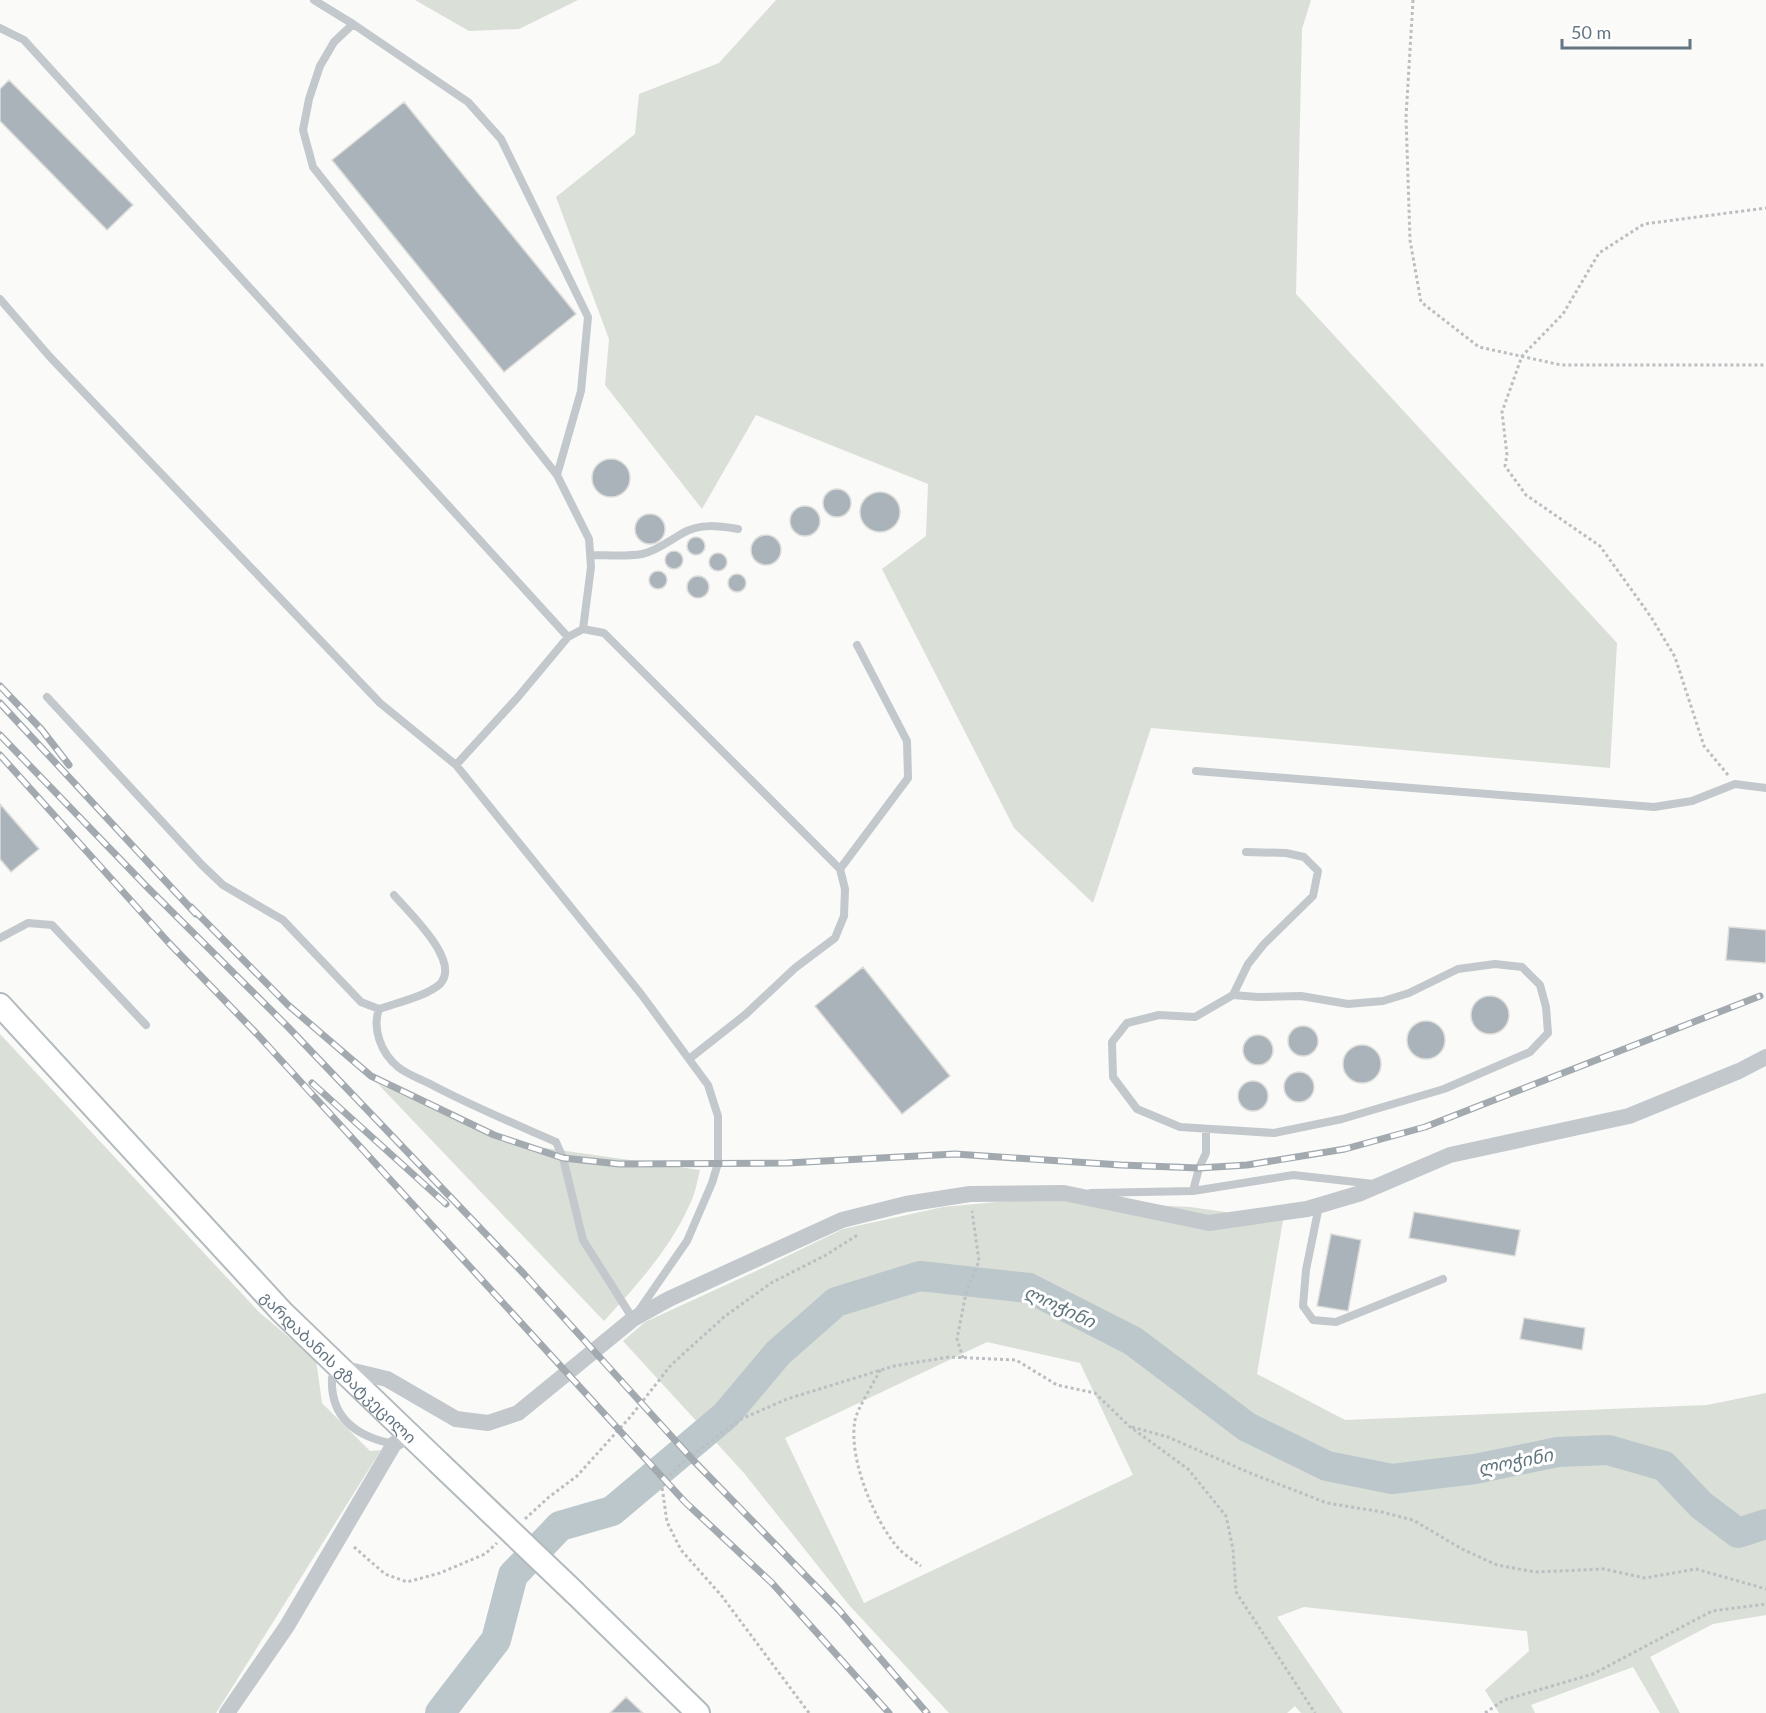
<svg xmlns="http://www.w3.org/2000/svg" width="1766" height="1713" font-family="Lato,'Noto Sans Georgian',sans-serif">
<style>
.green{fill:#dadfd7;fill-rule:evenodd}
.lines{fill:none;stroke-linecap:round;stroke-linejoin:round}
.river{stroke:#bbc7cb;stroke-width:30}
.building{fill:#aab3b9;stroke:#dcdcda;stroke-width:1.5}
.secondary-casing{stroke:#b3babf;stroke-width:26}
.path{stroke:#bbbfc2;stroke-width:3;stroke-dasharray:3 3;stroke-linecap:butt}
.service{stroke:#c3c8cc;stroke-width:8}
.minor{stroke:#c3c8cc;stroke-width:16}
.secondary{stroke:#fff;stroke-width:22}
.rail-casing{stroke:#a2aab0;stroke-width:7}
.rail{stroke:#fff;stroke-width:4.5;stroke-dasharray:14;stroke-linecap:butt}
.secondary-bridge-casing{stroke:#b3babf;stroke-width:26;stroke-linecap:butt}
.secondary-bridge{stroke:#fff;stroke-width:22}
.labels{text-anchor:middle;dominant-baseline:central;stroke-width:6;stroke-linejoin:round;paint-order:stroke}
.street-label{font-size:16px;fill:#657683;stroke:#fff}
.water-label{font-size:18px;font-style:italic;fill:#60757c;stroke:#fff}
</style>
<rect width="100%" height="100%" fill="#fafaf8"/>
<path class="green" d="M415,0H578L519,29L469,31Z
M776,0H1311L1302,29L1296,294L1617,643L1610,768L1151,728L1093,903L1014,828L882,569L926,536L928,484L756,415L702,509L605,385L609,339L556,197L635,134L639,94L719,63Z
M0,1034L259,1312L316,1360L322,1403L370,1451L381,1450L216,1713H0Z
M378,1084L503,1142L700,1170C697,1182 695,1195 689,1206C669,1250 637,1285 604,1321Z
M1028,1199L1190,1207L1283,1220L1257,1374L1345,1420L1707,1405L1766,1393V1615L1713,1624L1650,1657L1680,1713H1660L1633,1667L1531,1705L1535,1713H1499L1485,1690L1529,1651L1527,1631L1304,1607L1277,1617L1343,1713H1301L1295,1706L1287,1713H949L849,1605L744,1473L623,1341L645,1322L754,1272L843,1229L943,1207ZM987,1342L1080,1363L1133,1475L864,1603L785,1438Z"/>
<g class="lines">
<path class="river" d="M440,1713L496,1640L513,1575L560,1526L612,1511L726,1415L778,1353L836,1302L920,1276L1029,1288L1133,1341L1247,1427L1327,1466L1392,1479L1475,1469L1558,1452L1608,1450L1664,1466L1701,1505L1738,1533L1766,1524"/>
</g>
<path class="building" d="M9,80L133,205L107,230L0,121V89Z
M404,102L576,314L504,372L332,160Z
M592 478a19 19 0 1 1 38 0a19 19 0 1 1-38 0Z
M823 503a14 14 0 1 1 28 0a14 14 0 1 1-28 0Z
M860 512a20 20 0 1 1 40 0a20 20 0 1 1-40 0Z
M790 521a15 15 0 1 1 30 0a15 15 0 1 1-30 0Z
M635 529a15 15 0 1 1 30 0a15 15 0 1 1-30 0Z
M751 550a15 15 0 1 1 30 0a15 15 0 1 1-30 0Z
M687 546a9 9 0 1 1 18 0a9 9 0 1 1-18 0Z
M665 560a9 9 0 1 1 18 0a9 9 0 1 1-18 0Z
M709 562a9 9 0 1 1 18 0a9 9 0 1 1-18 0Z
M649 580a9 9 0 1 1 18 0a9 9 0 1 1-18 0Z
M728 583a9 9 0 1 1 18 0a9 9 0 1 1-18 0Z
M687 587a11 11 0 1 1 22 0a11 11 0 1 1-22 0Z
M0,804L39,849L11,872L0,859Z
M1729,927L1766,930V963L1726,960Z
M863,967L950,1076L902,1114L815,1006Z
M1471 1015a19 19 0 1 1 38 0a19 19 0 1 1-38 0Z
M1407 1040a19 19 0 1 1 38 0a19 19 0 1 1-38 0Z
M1288 1041a15 15 0 1 1 30 0a15 15 0 1 1-30 0Z
M1243 1050a15 15 0 1 1 30 0a15 15 0 1 1-30 0Z
M1343 1064a19 19 0 1 1 38 0a19 19 0 1 1-38 0Z
M1284 1087a15 15 0 1 1 30 0a15 15 0 1 1-30 0Z
M1238 1096a15 15 0 1 1 30 0a15 15 0 1 1-30 0Z
M1414,1212L1520,1230L1515,1256L1409,1238Z
M1331,1234L1361,1240L1348,1311L1317,1306Z
M1524,1318L1585,1328L1582,1350L1520,1339Z
M626,1697L643,1713H610Z"/>
<g class="lines">
<defs>
<g id="secondary">
<path id="s1" d="M0,1005L282,1312L438,1462"/>
<path d="M575,1593L698,1713"/>
</g>
</defs>
<use href="#secondary" class="secondary-casing"/>
<path class="path" d="M1413,0L1406,117L1410,240L1421,302L1479,347L1561,365H1766
M1728,775L1704,746L1675,657L1651,617L1600,546L1526,495L1505,466L1507,455L1502,412L1522,356L1563,314L1599,253L1644,224L1766,208
M963,1358L957,1339L966,1293L979,1261L972,1211
M880,1370C874,1383 858,1407 855,1420C848,1458 874,1521 899,1549C905,1555 914,1561 921,1566
M1132,1427L1168,1437L1250,1473L1327,1503L1382,1512L1413,1520L1462,1549L1497,1565L1535,1572L1604,1569L1645,1578L1696,1569L1766,1589
M525,1519L549,1497L577,1476L631,1416L671,1365L724,1317L771,1283L826,1255L859,1234
M354,1547L385,1574L407,1582L440,1573L485,1554L497,1543
M809,1713L721,1595L681,1550L667,1522L662,1487L677,1467L739,1420L787,1399L894,1366L949,1357L1016,1360L1057,1385L1095,1393L1129,1426L1188,1469L1226,1516L1233,1549L1236,1592L1315,1713
M1485,1713L1504,1700L1593,1674L1712,1611L1766,1604"/>
<path class="service" d="M314,0L353,24L468,102L501,139L588,317L581,391L557,475
M353,24L334,42L320,66L309,99L303,130L313,167L557,475L589,539L591,567L583,629
M0,28L24,40L568,637
M0,299L50,357L380,703L456,765L641,994L708,1085L718,1116V1163L712,1183L687,1241L633,1319L583,1240L563,1158L556,1142C515,1124 474,1107 434,1086C423,1080 408,1075 398,1067C381,1053 372,1029 379,1009C396,1003 427,996 440,984C462,961 408,912 394,895
M590,555C607,555 625,557 642,554C657,551 670,540 683,533C700,523 719,526 738,529
M47,697L202,865L223,885L283,920L361,1002L379,1009
M456,765L518,697L568,637L583,629L604,633L840,869L845,889L844,916L835,938L795,968L746,1014L689,1059
M1196,771L1654,807L1692,801L1735,784L1766,788
M840,869L908,778L907,741L857,645
M0,938L28,923L52,925L146,1025
M1233,995L1258,997L1301,996L1348,1004L1383,1001L1409,993L1458,969L1495,964L1522,967L1540,985L1546,1007L1548,1033L1530,1052L1444,1089L1342,1119L1274,1133L1180,1127L1137,1109L1113,1077L1112,1042L1127,1023L1159,1015L1195,1017L1233,995L1248,964L1264,944L1313,896L1318,871L1304,857L1286,853L1246,852
M1193,1191L1199,1168L1206,1153V1130
M1091,1193L1193,1191L1293,1175L1374,1184
M1319,1206L1306,1270L1303,1306L1313,1320L1336,1322L1443,1279
M339,1370L332,1378C330,1419 358,1437 394,1444"/>
<path class="minor" d="M341,1368L387,1379L456,1419L488,1423L518,1413L633,1319L669,1299L842,1220L906,1204L970,1194L1064,1193L1209,1223L1307,1209L1361,1193L1450,1155L1629,1116L1739,1071L1766,1057
M227,1713L287,1626L394,1444L409,1435"/>
<use href="#secondary" class="secondary"/>
<defs>
<path id="rail" d="M0,686L42,730L69,765
M0,703L196,914
M0,735L147,887L288,1027L524,1274L693,1460L839,1610L927,1713
M0,755L169,943L257,1034L685,1502L772,1583L889,1713
M191,907L288,1005L371,1076L494,1135L563,1158L619,1164L787,1163L955,1154L1121,1165L1199,1168L1247,1165L1345,1149L1425,1127L1760,996
M312,1083L446,1204"/>
</defs>
<use href="#rail" class="rail-casing"/>
<use href="#rail" class="rail"/>
<defs>
<path id="secondary-bridge" d="M438,1462L575,1593"/>
</defs>
<use href="#secondary-bridge" class="secondary-bridge-casing"/>
<use href="#secondary-bridge" class="secondary-bridge"/>
</g>
<g class="labels">
<g class="street-label">
<text stroke="none"><textPath href="#s1" startOffset="496">გარდაბანის გზატკეცილი</textPath></text>
</g>
<g class="water-label">
<text transform="translate(1060 1306) rotate(25)">ლოჭინი</text>
<text transform="translate(1515 1461) rotate(-11)">ლოჭინი</text>
</g>
</g>
<path d="M1562 39v9h128v-9" fill="none" stroke="#657683" stroke-width="3"/>
<text x="1571" y="39" font-size="18" fill="#657683" stroke="#ffffff" stroke-width="4.5" paint-order="stroke">50 m</text>
</svg>
